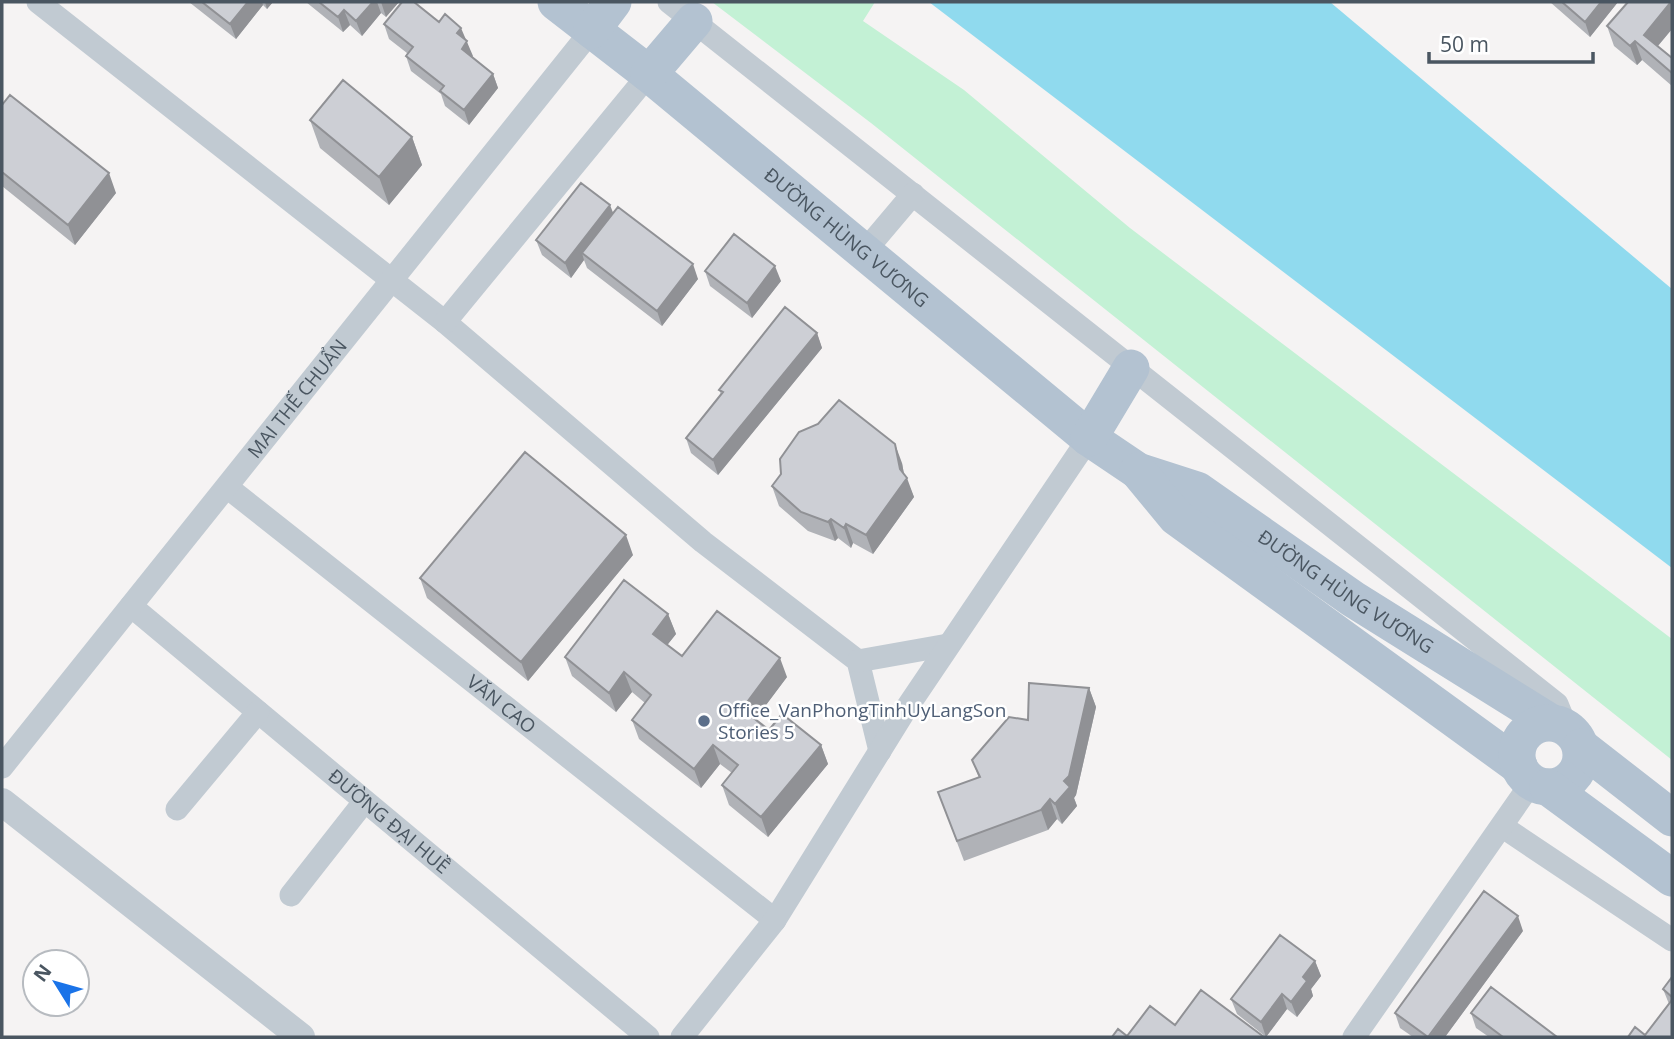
<svg xmlns="http://www.w3.org/2000/svg" width="1674" height="1039" font-family="'Open Sans',sans-serif">
<style>
.green{fill:#c3f1d5}
.water{fill:#90daee}
.lines{fill:none;stroke-linecap:round;stroke-linejoin:round}
.minor{stroke:#c1cad2;stroke-width:23}
.tertiary{stroke:#c1cad2;stroke-width:28}
.primary{stroke:#b3c2d1;stroke-width:37}
.wall{fill:#b0b2b7}
.shaded-wall{fill:#909195}
.building{fill:#cdcfd5;stroke:#909195;stroke-width:2}
.service-dot{fill:#5c6f8a;stroke:#fff;stroke-width:2.5}
.labels{text-anchor:middle;dominant-baseline:central;stroke-width:5;stroke-linejoin:round;paint-order:stroke}
.street-label{font-size:19px;fill:#4a5661;stroke:#fff}
.service-label{font-size:19px;fill:#4e5e75;stroke:#fff;text-anchor:start}
</style>
<rect width="100%" height="100%" fill="#f5f3f3"/>
<path class="green" d="M712,2H875L863,21L964,90L1130,228L1672,639V760L871,123Z"/>
<path class="water" d="M929,2H1330L1672,289V568Z"/>
<g class="lines">
<g class="minor">
<path d="M38,2L445,322L703,542L858,661L880,751"/>
<path d="M669,2L1557,704L1566,726"/>
<path d="M864,252L913,194"/>
<path d="M445,322L649,74"/>
<path id="s1" d="M227,487L775,920"/>
<path id="s2" d="M131,606L648,1037"/>
<path d="M858,661L948,645"/>
<path id="s3" d="M2,767L592,30"/>
<path d="M177,809L258,712"/>
<path d="M1503,827L1672,940"/>
<path d="M291,895L364,802"/>
<path d="M682,1037L775,920L904,712L1089,438"/>
<path d="M1354,1037L1532,782"/>
</g>
<path class="tertiary" d="M2,802L301,1037"/>
<g class="primary">
<path id="s4" d="M556,2L649,74L1089,438L1138,471L1197,490L1353,599L1550,722"/>
<path d="M592,30L613,2"/>
<path d="M649,74L694,21"/>
<path d="M1089,438L1131,368"/>
<path d="M1138,471L1176,517L1519,766"/>
<circle cx="1549" cy="755" r="32"/>
<path d="M1581,747L1672,818"/>
<path d="M1548,787L1672,878"/>
</g>
</g>
<path class="wall" d="M189,2H273L267,9L263,5L236,39Z
M306,2H399L386,17L381,13L362,36L350,25L343,32Z
M1550,2H1618L1590,37Z
M439,22L466,40L472,57L493,74L498,88L469,125L445,106L441,94L411,71L406,56L407,53L389,39L384,24Z
M1607,26L1672,29L1658,46L1672,58V86L1642,60L1637,65L1614,46Z
M2,105L116,193L75,245L2,186Z
M310,120L412,137L422,165L389,205L320,148Z
M613,213L698,279L662,326L587,268L584,260L571,278L542,255L536,240Z
M705,271L781,281L752,318L710,286Z
M817,333L822,348L718,475L691,453L686,438L721,394L719,390Z
M902,463L904,474L914,497L873,554L853,543L851,548L838,538L835,541L808,531L779,506L772,486Z
M633,555L528,681L427,598L420,578Z
M668,614L676,634L667,645L682,656L787,677L755,719L769,730L821,745L828,764L768,837L729,805L722,785L732,773L720,764L701,788L639,739L632,720L645,703L632,692L616,712L572,676L565,657Z
M1089,688L1096,707L1076,795L1074,798L1077,806L1062,824L1057,819L1048,830L964,861L938,792L979,778L972,760L1028,720Z
M1523,931L1445,1037H1413L1400,1028L1395,1013Z
M1315,961L1321,976L1311,989L1313,996L1297,1017L1287,1009L1266,1037L1237,1014L1231,999Z
M1672,977V1037L1669,1004L1663,989Z
M1471,1013L1557,1037H1489L1476,1028Z"/>
<path class="shaded-wall" d="M248,2H262L263,5L236,39L230,24Z
M265,2H273L267,9Z
M373,2H377L381,13L362,36L356,21Z
M381,2H399L386,17Z
M1601,2H1618L1590,37L1585,22Z
M1671,2H1672V29L1651,54L1644,35Z
M344,10L350,25L343,32L338,17Z
M461,28L473,56L467,64L457,33Z
M1635,41L1642,60L1637,65L1630,46Z
M493,74L498,88L469,125L464,110Z
M412,137L422,165L389,205L379,177Z
M109,173L116,193L75,245L68,225Z
M610,205L616,220L582,253L584,260L571,278L565,263Z
M693,264L698,279L662,326L657,311Z
M775,266L781,281L752,318L747,303Z
M817,333L822,348L718,475L713,460Z
M895,444L902,463L905,480L907,478L914,497L873,554L866,535L900,469Z
M831,519L838,538L835,541L828,522Z
M846,524L853,543L851,548L844,528Z
M626,535L633,555L528,681L521,662Z
M668,614L676,634L661,653L653,634Z
M780,658L787,677L749,728L742,709Z
M624,672L632,692L616,712L609,693Z
M1089,688L1096,707L1076,795L1074,798L1077,806L1062,824L1055,804L1064,781Z
M713,745L720,764L701,788L694,769Z
M821,745L828,764L768,837L761,817Z
M1050,799L1057,819L1048,830L1041,810Z
M1518,916L1523,931L1445,1037H1429Z
M1315,961L1321,976L1311,989L1313,996L1297,1017L1291,1002L1303,977Z
M1282,994L1287,1009L1266,1037L1261,1022Z"/>
<path class="building" d="M202,2H248L230,24Z
M319,2H373L356,21L344,10L338,17Z
M402,2H414L439,22L445,14L461,28L457,33L467,41L462,49L493,74L464,110L440,91L444,86L406,56L413,47L384,24Z
M1562,2H1601L1585,22Z
M1628,2H1671L1644,35L1672,58V73L1635,41L1630,46L1607,26Z
M343,80L412,137L379,177L310,120Z
M10,95L109,173L68,225L2,172V105Z
M581,183L610,205L565,263L536,240Z
M618,207L693,264L657,311L582,253Z
M734,234L775,266L747,303L705,271Z
M785,307L817,333L713,460L686,438L723,392L719,390Z
M839,400L895,444L900,469L907,478L866,535L846,524L844,528L831,519L828,522L801,512L772,486L781,474L780,459L799,432L818,424Z
M525,452L626,535L521,662L420,578Z
M624,580L668,614L653,634L682,656L717,611L780,658L742,709L769,730L782,714L821,745L761,817L722,785L738,765L713,745L694,769L632,720L651,695L624,672L609,693L565,657Z
M1029,683L1089,688L1069,776L1064,781L1070,787L1055,804L1050,799L1041,810L957,841L938,792L980,777L972,760L1009,717L1028,720Z
M1484,891L1518,916L1428,1037L1395,1013Z
M1280,935L1315,961L1303,977L1307,981L1291,1002L1282,994L1261,1022L1231,999Z
M1672,977V997L1663,989Z
M1491,987L1557,1037H1503L1471,1013Z
M1201,990L1264,1037H1112L1118,1029L1127,1036L1150,1006L1175,1025Z
M1672,1000V1037H1628L1635,1027L1645,1035Z"/>
<circle class="service-dot" cx="704" cy="721" r="7"/>
<g class="labels">
<g class="street-label">
<text stroke="none"><textPath href="#s4" startOffset="374">ĐƯỜNG HÙNG VƯƠNG</textPath></text>
<text stroke="none"><textPath href="#s3" startOffset="472">MAI THẾ CHUẨN</textPath></text>
<text stroke="none"><textPath href="#s4" startOffset="990">ĐƯỜNG HÙNG VƯƠNG</textPath></text>
<text stroke="none"><textPath href="#s1" startOffset="350">VĂN CAO</textPath></text>
<text stroke="none"><textPath href="#s2" startOffset="336">ĐƯỜNG ĐẠI HUỀ</textPath></text>
</g>
<g class="service-label">
<text x="718" y="710">Office_VanPhongTinhUyLangSon<tspan x="718" dy="22">Stories 5</tspan></text>
</g>
</g>
<rect width="1674" height="1039" fill="none" stroke="#4a5661" stroke-width="7"/>
<g transform="translate(56 983) rotate(307)"><circle r="33" fill="#ffffff" stroke="#b7bbc0" stroke-width="2"/>
<path d="M0-5L12 26L0 18L-12 26Z" fill="#1a73e8"/>
<text y="-10" font-size="19" font-weight="bold" text-anchor="middle" fill="#4a5661">N</text>
</g>
<path d="M1429 52v10h164v-10" fill="none" stroke="#4a5661" stroke-width="3.5"/>
<text x="1440" y="52" font-size="21" fill="#4a5661" stroke="#ffffff" stroke-width="5" paint-order="stroke">50 m</text>
</svg>
